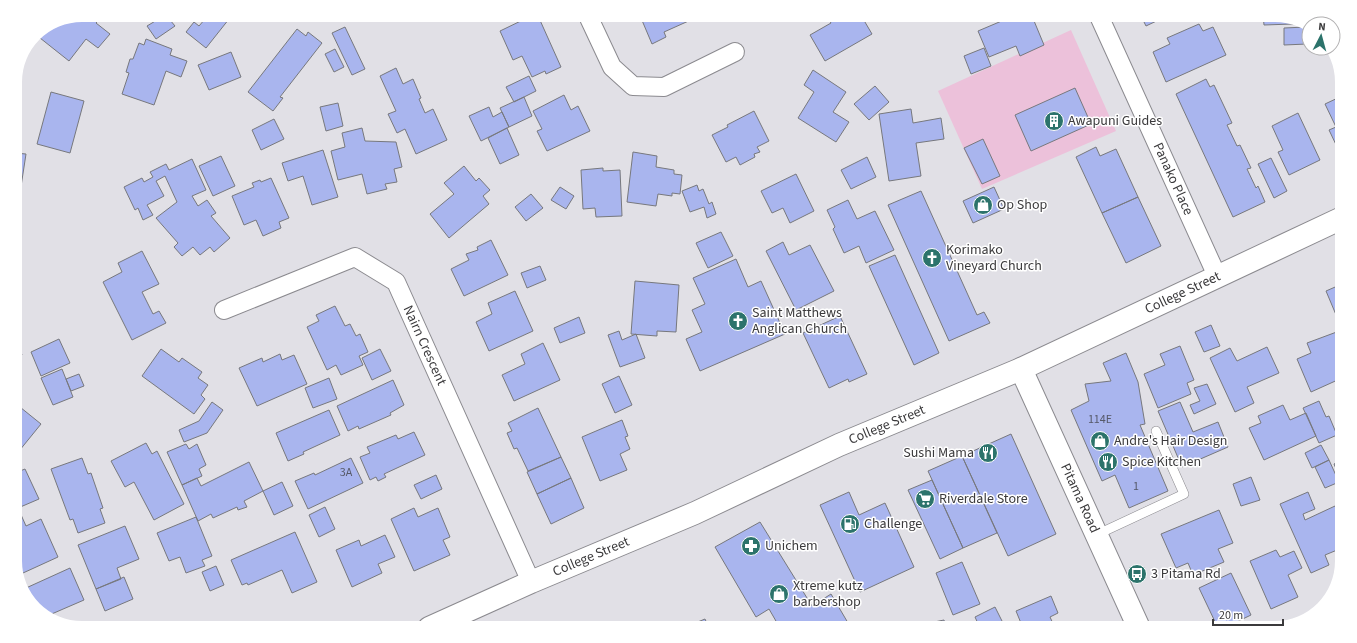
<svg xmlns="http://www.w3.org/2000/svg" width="1357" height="643" font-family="'Source Sans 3',sans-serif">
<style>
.green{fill:#ecc1da}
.building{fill:#a9b5ee;stroke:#77787d}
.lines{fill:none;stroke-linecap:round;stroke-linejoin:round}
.service-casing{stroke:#8b8a8f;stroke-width:10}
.minor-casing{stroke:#8b8a8f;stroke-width:20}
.tertiary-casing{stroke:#8b8a8f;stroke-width:24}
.secondary-casing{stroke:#8b8a8f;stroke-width:24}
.service{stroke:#fff;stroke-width:9}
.minor{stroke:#fff;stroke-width:18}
.tertiary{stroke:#fff;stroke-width:22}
.secondary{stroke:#fff;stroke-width:22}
.labels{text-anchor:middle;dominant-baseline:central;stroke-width:3;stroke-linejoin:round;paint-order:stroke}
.number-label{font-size:12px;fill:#565968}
.poi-label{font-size:14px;fill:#3b3a3c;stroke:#fff;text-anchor:start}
.street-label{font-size:14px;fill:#3b3a3c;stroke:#fff}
</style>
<rect width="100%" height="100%" fill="#e1e0e6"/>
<path class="green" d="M1071,30L1116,131L982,189L938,91Z"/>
<path class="building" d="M1169,15L1146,26L1141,16Z
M1219,15H1233L1221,20Z
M1263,15H1275L1292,19L1293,24L1264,25Z
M1002,16H1032L1044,45L1020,56L1016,46L989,57L978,31L1004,20Z
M692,17L693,19L664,32L666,37L652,44L641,18Z
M827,17H862L872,34L825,61L810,35L831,23Z
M527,18H539L561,67L546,74L545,71L532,77L522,56L513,60L500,31Z
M205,19H229L206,48L186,32L194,22L199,26Z
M1292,19L1297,20L1298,24H1293Z
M57,20H99L96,23L110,34L98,48L86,39L69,61L35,34Z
M157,20H170L175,26L156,39L147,26Z
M1199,24L1203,31L1213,27L1226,55L1166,82L1153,52L1170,44L1167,38Z
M345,27L365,69L352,75L332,33Z
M1306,27L1307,44L1284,45V28Z
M297,29L306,36L308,32L322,43L280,97L283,98L273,111L248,92Z
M146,39L172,49L170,55L187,61L181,77L166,71L154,105L122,94L129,73L126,72L130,59H133L139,43L144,45Z
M984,48L991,66L971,74L964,56Z
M335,49L344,67L334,72L325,54Z
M231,52L241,77L209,90L198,65Z
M396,68L403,84L413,79L421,98L419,99L425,113L433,109L447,140L416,154L405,129L397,133L388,114L396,111L380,76Z
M813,70L846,92L833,112L849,122L836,142L798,118L814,92L804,85Z
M529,76L536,91L514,102L506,87Z
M1206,79L1210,87L1214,85L1232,123L1227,125L1237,146L1240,145L1251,168L1247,169L1256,188L1258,186L1265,202L1233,217L1176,94Z
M875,86L889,102L869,120L854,104Z
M1075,88L1091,124L1031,151L1015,115Z
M51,92L84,101L70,153L37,144Z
M564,95L571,110L578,106L590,131L547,151L537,131L542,129L533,111Z
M1342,96V152L1340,153L1329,130L1336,127L1325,104Z
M524,97L532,116L509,127L500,108Z
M338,103L343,126L326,131L320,107Z
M489,107L493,117L502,112L509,127L481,141L469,116Z
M911,109L913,123L941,118L944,139L916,143L921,176L889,181L879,114Z
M754,111L769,141L757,147L760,152L754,154L755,157L740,165L736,157L726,162L712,135L728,127L727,125Z
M1298,113L1320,160L1289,175L1278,152L1283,150L1272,126Z
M274,119L284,139L261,150L252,130Z
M362,128L365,141L396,142L402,167L394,169L397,182L385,184L387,189L367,194L362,174L338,180L331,151L345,147L342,133Z
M507,128L519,155L500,164L488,138Z
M983,139L1000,176L982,184L964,148Z
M1096,147L1100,156L1116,149L1138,197L1102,213L1076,157Z
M323,150L338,197L312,205L303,176L288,181L282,163Z
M633,152L657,156L656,167L674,170V174L682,175L680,194L672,193V196L658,194L656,206L627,202Z
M15,153L26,154L20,193L16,192L15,200Z
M221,156L235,186L213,196L199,166Z
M867,157L876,177L851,189L841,170Z
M1271,158L1287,191L1274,198L1258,164Z
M192,159L206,190L192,196L198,206L207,200L216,213L211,216L230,238L214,252L210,247L200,255L193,247L182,256L174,247L178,243L156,218L177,202L165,176L156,181L164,196L147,205L153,215L143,220L138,208L135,210L124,187L142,178L144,182L153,177L150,172L166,164L169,170Z
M464,166L476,181L479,178L490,190L483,196L489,204L449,238L430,214L454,194L444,183Z
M603,168V171L620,170L622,216L596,217L595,208L583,209L581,170Z
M796,174L814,211L790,223L783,208L772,213L761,191Z
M271,178L289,218L279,222L281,228L263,236L256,220L244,225L232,196L254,187L252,183L260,180L261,182Z
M697,185L699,191L703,189L709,204L712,202L716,214L707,218L704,207L690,212L682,191Z
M560,187L574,196L566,209L551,200Z
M994,187L1004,209L973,223L963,201Z
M921,191L977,315L984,312L990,323L949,341L888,205Z
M531,194L543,208L526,221L515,207Z
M1138,197L1161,246L1126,263L1102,213Z
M848,200L857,219L875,211L894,250L866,263L859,246L844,253L833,229L835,227L827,210Z
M721,232L733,256L708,268L696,243Z
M491,240L508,275L464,296L451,269L469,260L466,254L478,250L477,247Z
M783,242L789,255L810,245L834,291L796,310L766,251Z
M142,251L159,284L142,292L153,314L159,311L166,323L132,340L103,282L122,272L118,263Z
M895,255L939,353L914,365L869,266Z
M736,259L748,287L761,281L785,334L700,371L686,339L702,332L692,310L705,304L693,278Z
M540,266L546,280L527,288L521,273Z
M635,281L679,285L676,332L657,331V336L631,334Z
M1342,284V329L1326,291Z
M515,291L533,331L489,351L476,322L492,314L488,303Z
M335,306L345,326L350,324L356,336L360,334L368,352L359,356L363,365L341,375L336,365L327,370L307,327L319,321L316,315Z
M840,316L867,374L849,382L848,379L829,388L803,333Z
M579,317L585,333L560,343L554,328Z
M1211,325L1220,346L1204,352L1195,332Z
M1342,330V378L1311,392L1297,359L1311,353L1307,343Z
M619,331L622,340L636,334L645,358L620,367L608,335Z
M59,339L70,363L41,376L31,352Z
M543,343L560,380L514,401L502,375L525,364L521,354Z
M1180,346L1194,380L1187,383L1191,394L1158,408L1144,374L1165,365L1160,354Z
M1267,347L1279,373L1247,387L1254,403L1235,412L1210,358L1230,348L1237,361Z
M161,349L179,362L182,358L202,372L198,378L208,385L201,395L205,399L194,414L142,376Z
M380,349L391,371L372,380L362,358Z
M15,351L22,354L15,371Z
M1126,353L1138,382L1145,424L1140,425L1168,491L1129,508L1115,475L1102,481L1071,410L1089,401L1085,384L1111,381L1103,363Z
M280,354L282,360L294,355L307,384L257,406L239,368L262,358L263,362Z
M62,369L73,397L53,405L41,378Z
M79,374L84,386L71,391L66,379Z
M619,376L632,405L615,413L602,384Z
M329,378L337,399L313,408L305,388Z
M393,380L404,405L390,413L391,415L359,429L358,426L348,431L337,406Z
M1207,384L1216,404L1194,414L1190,405L1200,401L1194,388Z
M1319,401L1326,417L1329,416L1337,435L1319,443L1303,408Z
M212,402L223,410L207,433L184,442L179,430L199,421Z
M1180,402L1193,432L1218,422L1228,447L1182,467L1158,411Z
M15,403L41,424L15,456Z
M1283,405L1290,420L1306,413L1316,436L1264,460L1249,428L1261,423L1258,416Z
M538,408L561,457L528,471L517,448L514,449L507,433L512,431L508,423Z
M329,410L340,435L303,452L304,454L288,461L276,433Z
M622,420L628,436L625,437L630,449L620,454L627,470L600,481L582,437Z
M414,432L425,455L384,474L386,477L378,481L376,477L370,480L360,457L370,453L367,447L396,435L398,439Z
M1011,434L1056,534L1008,556L962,456Z
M146,443L152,454L157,451L184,504L154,520L134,482L125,487L111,461Z
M186,444L189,449L197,444L206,465L199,469L202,476L182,485L167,452Z
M1321,445L1329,460L1312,468L1305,453Z
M962,456L997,533L963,548L928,471Z
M561,457L571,478L537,494L527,472Z
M82,458L88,474L91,473L103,508L100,509L105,523L78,533L73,519L70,520L51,469Z
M351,458L363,483L308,509L295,481L314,473L315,475Z
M1329,460L1339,482L1325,488L1315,467Z
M1342,460V483L1334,464Z
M249,462L263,491L244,501L247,507L238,510L237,507L213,518L211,514L198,521L182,485L197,478L201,486Z
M25,469L39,499L18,508L26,526L41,519L58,557L23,573L15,555V473Z
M436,475L442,489L421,499L414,485Z
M1251,477L1260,500L1241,506L1233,484Z
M571,478L584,508L551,524L537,494Z
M932,480L963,548L940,559L908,490Z
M282,482L293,506L274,515L263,491Z
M849,492L859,515L885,503L914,567L860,592L820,505Z
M1308,492L1315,509L1303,514L1305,520L1335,506L1342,522V548L1325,555L1329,565L1311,573L1280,504Z
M325,507L335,529L319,537L309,515Z
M414,508L418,517L438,508L450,537L443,540L450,555L414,571L391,519Z
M1219,510L1233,543L1218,549L1224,562L1193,575L1188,563L1176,568L1161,534Z
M196,517L212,556L202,560L205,566L186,573L180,557L169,561L157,533Z
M760,522L812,606L831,594L851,628H780L769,609L756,617L715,547Z
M125,526L139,559L117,568L121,579L96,589L78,545Z
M295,532L317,582L292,593L282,570L248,585L247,583L242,585L231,560Z
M385,535L395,557L378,564L382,573L352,587L336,550L359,540L361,546Z
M1276,550L1280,557L1294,551L1302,568L1288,575L1298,597L1271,609L1250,561Z
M962,562L980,604L953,615L936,573Z
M216,566L224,585L210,591L202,572Z
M70,568L84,600L47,616L34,605L26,588Z
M1231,573L1251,615L1224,628H1218L1199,588Z
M124,577L133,599L105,611L96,589Z
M1051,596L1058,613L1050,617L1055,628H1023L1016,611Z
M995,607L1003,623L993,628H980L975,617Z
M705,619L709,628H683Z
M944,620L946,628H911L910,627Z"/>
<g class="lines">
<defs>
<path id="service" d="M1096,535L1184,494L1156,431"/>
<g id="minor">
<path id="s1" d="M1099,16L1217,276"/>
<path d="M589,18L612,67L633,86L664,87L735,52"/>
<path id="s2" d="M224,310L355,257L396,282L531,582"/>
</g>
<g id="tertiary">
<path id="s3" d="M1021,369L1139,628"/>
</g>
<g id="secondary">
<path id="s4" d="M429,628L531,582L695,513L839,445L1021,369L1342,218"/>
</g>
</defs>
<use href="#service" class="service-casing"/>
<use href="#minor" class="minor-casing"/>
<use href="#tertiary" class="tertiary-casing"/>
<use href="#secondary" class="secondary-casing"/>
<use href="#service" class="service"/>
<use href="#minor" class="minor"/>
<use href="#tertiary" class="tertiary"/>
<use href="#secondary" class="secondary"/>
</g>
<defs>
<symbol id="building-disc" viewBox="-11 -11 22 22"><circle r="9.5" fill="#2c736b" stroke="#fff"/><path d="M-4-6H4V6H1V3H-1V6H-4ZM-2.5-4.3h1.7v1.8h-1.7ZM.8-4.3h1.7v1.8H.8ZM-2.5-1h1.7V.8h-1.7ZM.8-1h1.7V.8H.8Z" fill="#fff"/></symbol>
<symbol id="shop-disc" viewBox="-11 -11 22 22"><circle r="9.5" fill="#2c736b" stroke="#fff"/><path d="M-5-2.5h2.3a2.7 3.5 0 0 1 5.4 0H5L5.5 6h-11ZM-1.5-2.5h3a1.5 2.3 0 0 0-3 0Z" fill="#fff"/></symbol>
<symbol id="church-disc" viewBox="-11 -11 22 22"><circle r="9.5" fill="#2c736b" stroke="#fff"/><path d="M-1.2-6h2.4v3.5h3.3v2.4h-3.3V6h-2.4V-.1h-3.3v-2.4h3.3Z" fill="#fff"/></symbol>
<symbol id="restaurant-disc" viewBox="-11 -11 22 22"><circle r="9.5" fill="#2c736b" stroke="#fff"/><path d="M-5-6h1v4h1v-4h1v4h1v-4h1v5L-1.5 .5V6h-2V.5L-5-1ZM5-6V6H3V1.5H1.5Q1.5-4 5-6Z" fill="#fff"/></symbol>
<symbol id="supermarket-disc" viewBox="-11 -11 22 22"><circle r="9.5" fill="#2c736b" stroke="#fff"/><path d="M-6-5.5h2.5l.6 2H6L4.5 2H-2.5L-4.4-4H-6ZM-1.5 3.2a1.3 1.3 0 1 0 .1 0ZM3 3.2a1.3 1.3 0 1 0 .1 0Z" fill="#fff"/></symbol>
<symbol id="fuel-disc" viewBox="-11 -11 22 22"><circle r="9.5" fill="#2c736b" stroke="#fff"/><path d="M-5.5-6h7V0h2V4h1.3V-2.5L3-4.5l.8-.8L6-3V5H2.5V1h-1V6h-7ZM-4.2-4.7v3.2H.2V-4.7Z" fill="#fff"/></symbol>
<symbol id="pharmacy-disc" viewBox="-11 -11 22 22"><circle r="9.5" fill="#2c736b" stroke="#fff"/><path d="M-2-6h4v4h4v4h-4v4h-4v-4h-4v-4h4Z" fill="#fff"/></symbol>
<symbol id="bus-disc" viewBox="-11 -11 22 22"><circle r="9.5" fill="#2c736b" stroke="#fff"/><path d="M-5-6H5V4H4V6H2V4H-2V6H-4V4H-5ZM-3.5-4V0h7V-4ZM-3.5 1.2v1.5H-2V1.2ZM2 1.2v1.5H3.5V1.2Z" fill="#fff"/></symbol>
</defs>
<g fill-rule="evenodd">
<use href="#building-disc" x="1043" y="110" width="22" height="22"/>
<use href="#shop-disc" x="972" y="194" width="22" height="22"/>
<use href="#church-disc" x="921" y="247" width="22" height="22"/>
<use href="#church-disc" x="727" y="310" width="22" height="22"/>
<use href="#shop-disc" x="1089" y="430" width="22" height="22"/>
<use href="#restaurant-disc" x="977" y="442" width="22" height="22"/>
<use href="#restaurant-disc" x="1097" y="451" width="22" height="22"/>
<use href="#supermarket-disc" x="914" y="488" width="22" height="22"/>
<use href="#fuel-disc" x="839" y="513" width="22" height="22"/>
<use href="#pharmacy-disc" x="740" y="535" width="22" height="22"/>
<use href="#bus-disc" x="1126" y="563" width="22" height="22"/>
<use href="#shop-disc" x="768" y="583" width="22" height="22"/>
</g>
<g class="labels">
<g class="number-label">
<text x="1100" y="419">114E</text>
<text x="346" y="472">3A</text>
<text x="1136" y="486">1</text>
</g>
<g class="poi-label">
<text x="1068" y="121">Awapuni Guides</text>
<text x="997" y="205">Op Shop</text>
<text x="946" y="250">Korimako<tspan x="946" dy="16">Vineyard Church</tspan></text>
<text x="752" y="313">Saint Matthews<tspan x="752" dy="16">Anglican Church</tspan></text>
<text x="1114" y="441">Andre's Hair Design</text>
<text x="974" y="453" text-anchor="end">Sushi Mama</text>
<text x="1122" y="462">Spice Kitchen</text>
<text x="939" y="499">Riverdale Store</text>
<text x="864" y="524">Challenge</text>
<text x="765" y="546">Unichem</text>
<text x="1151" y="574">3 Pitama Rd</text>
<text x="793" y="586">Xtreme kutz<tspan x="793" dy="16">barbershop</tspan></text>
</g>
<g class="street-label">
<text stroke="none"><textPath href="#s1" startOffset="179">Panako Place</textPath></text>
<text stroke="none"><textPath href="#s4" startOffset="825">College Street</textPath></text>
<text stroke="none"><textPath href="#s2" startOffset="259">Nairn Crescent</textPath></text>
<text stroke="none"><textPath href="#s4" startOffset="501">College Street</textPath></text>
<text stroke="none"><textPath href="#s3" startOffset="142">Pitama Road</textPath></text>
<text stroke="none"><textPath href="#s4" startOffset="177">College Street</textPath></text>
</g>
</g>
<path d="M0 0H1357V643H0ZM82 22H1275A60 60 0 0 1 1335 82V561A60 60 0 0 1 1275 621H82A60 60 0 0 1 22 561V82A60 60 0 0 1 82 22Z" fill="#fff" fill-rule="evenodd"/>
<g transform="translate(1321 36) rotate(6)"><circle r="19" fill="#ffffff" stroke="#b1b0b1"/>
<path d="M0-3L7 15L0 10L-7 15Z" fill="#2c736b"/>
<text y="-6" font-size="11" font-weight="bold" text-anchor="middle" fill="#3b3a3c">N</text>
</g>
<path d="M1213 619v6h70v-6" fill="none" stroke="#3b3a3c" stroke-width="2"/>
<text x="1219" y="619" font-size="12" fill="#3b3a3c" stroke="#ffffff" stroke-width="3" paint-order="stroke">20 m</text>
</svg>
